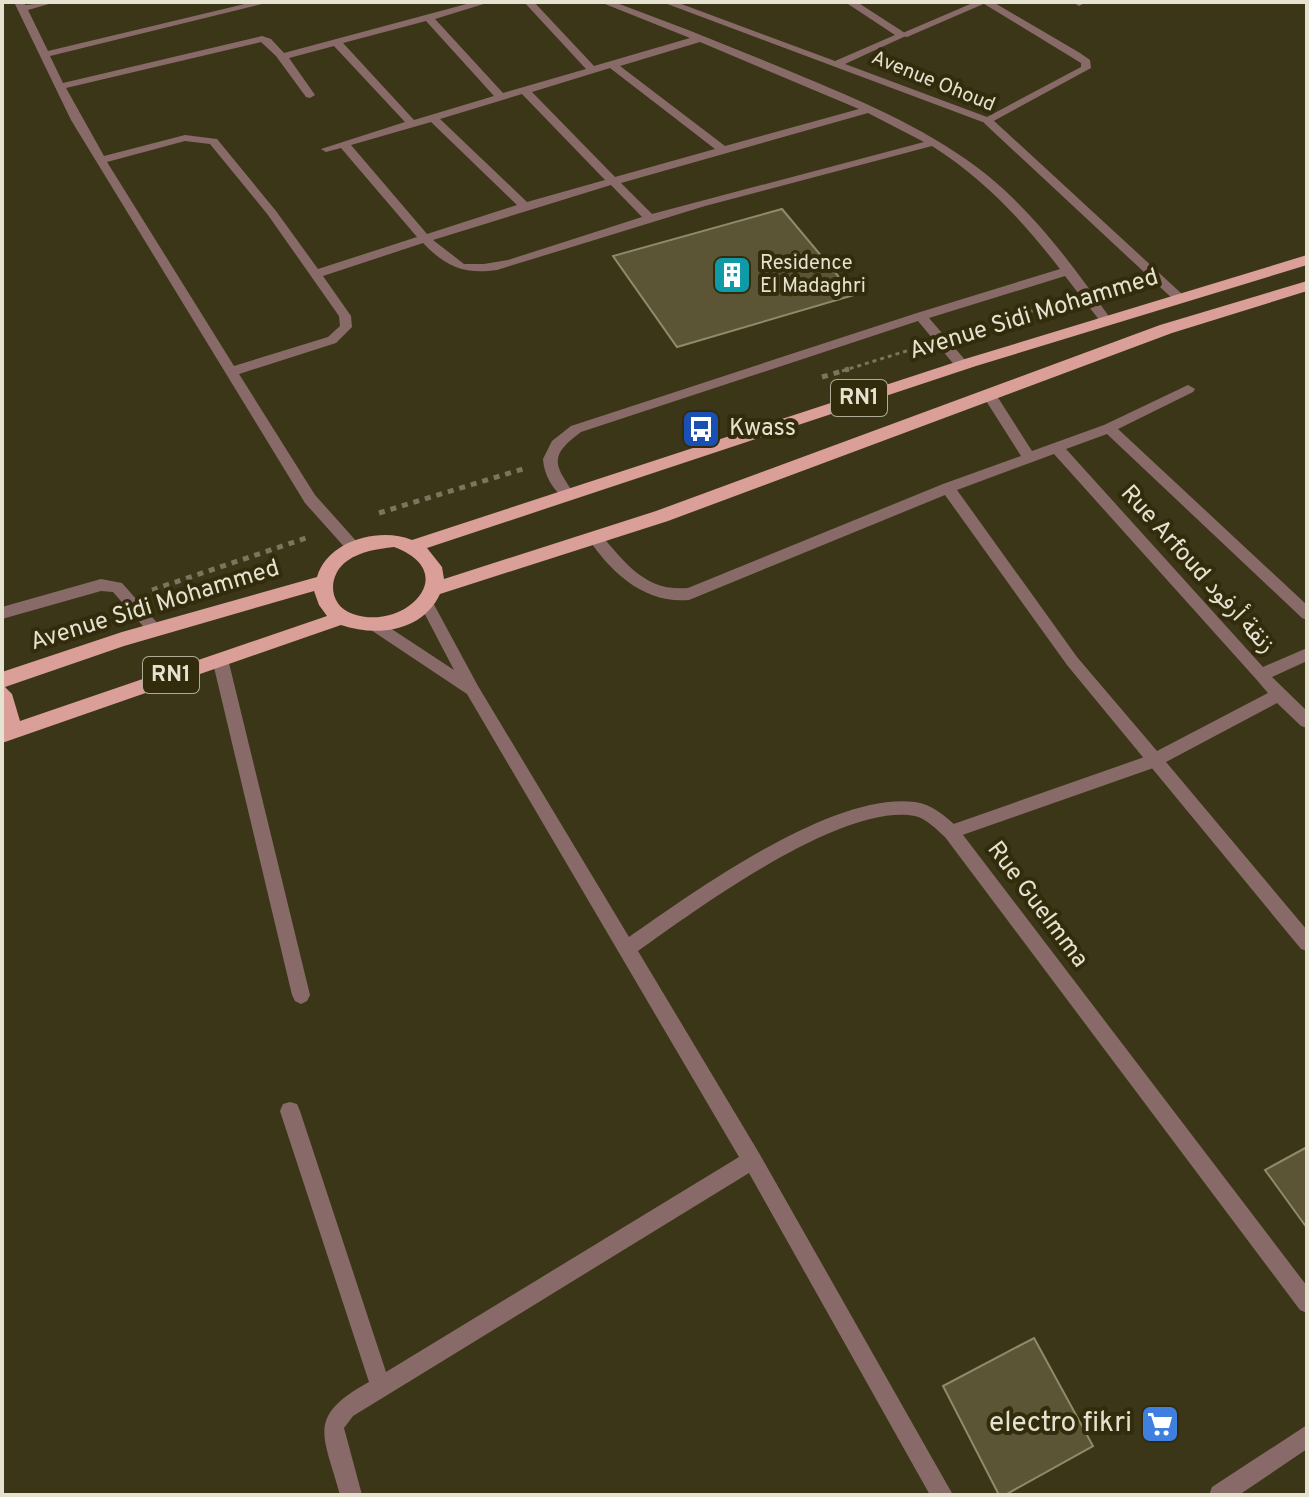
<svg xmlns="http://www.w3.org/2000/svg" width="1309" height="1497" font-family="Overpass,'Noto Sans Arabic',sans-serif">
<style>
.building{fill:#5b5536;stroke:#908a69;stroke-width:2}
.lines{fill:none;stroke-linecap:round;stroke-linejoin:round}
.path-far1{stroke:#7a755c;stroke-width:3;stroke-dasharray:4 4;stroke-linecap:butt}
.path{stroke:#7a755c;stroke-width:5;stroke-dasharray:6 6;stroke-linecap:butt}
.pedestrian{fill:#886b68;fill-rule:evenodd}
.minor{fill:#886b68;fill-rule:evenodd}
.tertiary{fill:#886b68;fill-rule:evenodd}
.primary{fill:#da9f98;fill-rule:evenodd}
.labels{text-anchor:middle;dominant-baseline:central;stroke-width:8;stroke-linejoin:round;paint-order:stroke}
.far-street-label{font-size:20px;fill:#e5e2d0;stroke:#322c0d}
.far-poi-label{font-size:20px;fill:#e5e2d0;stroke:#322c0d;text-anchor:start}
.shield{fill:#322c0d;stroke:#afab96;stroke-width:2}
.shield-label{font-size:22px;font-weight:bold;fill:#e5e2d0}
.street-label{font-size:24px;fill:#e5e2d0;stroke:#322c0d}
.poi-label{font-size:24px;fill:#e5e2d0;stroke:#322c0d;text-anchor:start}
.near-poi-label{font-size:28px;fill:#e5e2d0;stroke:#322c0d;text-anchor:end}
</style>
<rect width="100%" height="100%" fill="#3c3618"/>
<path class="building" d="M782,209L854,295L677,347L613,256Z
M1307,1147V1228L1265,1170Z
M1034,1338L1093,1446L1005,1495H999L943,1386Z"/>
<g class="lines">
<path class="path-far1" d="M968,332L1053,304
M842,371L916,348"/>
<path class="path" d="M822,377L849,369
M379,513L526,468
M152,590L309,537"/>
<path class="pedestrian" d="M975,2H988L907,37L898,35Z
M984,119H992L1182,294V300H1174L984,123Z
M220,653L228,659L310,995L307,1001L301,1004L295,1001L292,995L212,659Z
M1153,754L1159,756L1161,761L1159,766L951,839L945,837L943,832L945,827Z"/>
<path class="minor" d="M14,2H24L25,5L56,2L28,10L48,51L253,2H270L50,56L63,83L262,36L271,39L284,53L474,2H490L435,19L503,93L586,69L524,2H534L594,66L690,38L600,2H614C679,26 742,51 806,78C871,105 933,132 987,175C1035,214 1075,268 1110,318L1108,321H1100L1065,276L929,318L966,361V367H956L918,321L581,432C547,457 555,465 575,495L568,500C554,493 544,475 543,459L552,441L571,426L917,313L1060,269C1023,221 984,179 932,146L705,206L497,270C464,275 445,266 423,243L323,276L351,316L352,327L336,343L239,374L315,495L358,543L360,547L353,552L348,551L305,503L71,120ZM426,21L494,96L414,120L343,43ZM261,42L276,56L306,97L310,98L315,95L289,58L334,46L405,122L321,149L326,152L341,148L417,237L318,269L276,211L217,139L185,135L104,156L66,88ZM700,42L859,109L725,146L620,66ZM610,68L715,149L615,177L532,92ZM522,94L605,180L527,202L440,119ZM868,113L924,142L652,214L621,183ZM431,122L517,205L427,234L351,145ZM185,141L210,144L268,215L339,316L340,326L328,337L234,366L107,162ZM611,185L642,217L508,260L484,264H464L433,240Z
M662,2H676L835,61L895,35L845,2H857L908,35L845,64L987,117L1081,67V63L981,2H993L1080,53L1090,60L1091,68L988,124Z
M1087,2L1079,6L1074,3L1075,2Z
M1188,385L1195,389L1193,392L1118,429L1307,605V620L1302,618L1107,434L1066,449L1263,667L1307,648V661L1272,677L1307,711V728L1301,726L1277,703L1166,762L1307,930V951L1301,949L1067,665L945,495L689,600C645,604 611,573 588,538L595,533L600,534C626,563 645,592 688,588L943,484L1021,456L983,396L985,393H995L1032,451L1104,425ZM1054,454L1256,679L1268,693L1157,751L1077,657L957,490Z
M101,579L122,583L159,625L162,629L159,633H149L113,592L101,591L2,619V607Z
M426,597L431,599L478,686L629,937C695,891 833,791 915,802C932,804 945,816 957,827L1307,1286V1313L1300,1310L945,837C937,830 926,818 915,816C842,802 697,909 638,951L759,1153L953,1495H930L749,1173L353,1416L344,1428L362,1495H340C324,1435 305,1417 369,1382L280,1111L283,1104L290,1102L297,1104L300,1111L386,1372L739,1157L467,694L371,630L369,626L371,622H381L454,670L419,603Z"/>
<path class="tertiary" d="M1307,1425V1449L1239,1495H1209L1212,1487Z"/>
<path class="primary" d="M1307,255V265L976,366L427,548L442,567L444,579L656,511L1160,325L1307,281V291L1172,333L668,521L440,594C422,632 377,637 341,625L2,743V672L122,632L317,577C328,540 380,527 412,540L965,359ZM394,547C464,573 403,632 353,614C328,606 327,575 347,561C361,551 377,549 394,547ZM314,591L319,605L327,616L20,721L12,694L5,687L124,646Z"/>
</g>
<defs>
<symbol id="building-square" viewBox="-11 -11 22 22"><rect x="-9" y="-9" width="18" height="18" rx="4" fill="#0f9aa8" stroke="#322c0d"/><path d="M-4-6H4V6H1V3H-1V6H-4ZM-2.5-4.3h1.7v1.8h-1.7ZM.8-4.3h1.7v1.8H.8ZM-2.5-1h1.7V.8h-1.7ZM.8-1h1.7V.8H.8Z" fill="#fff"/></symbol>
<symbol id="bus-square" viewBox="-11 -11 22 22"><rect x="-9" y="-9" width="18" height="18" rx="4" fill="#1a4fb4" stroke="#322c0d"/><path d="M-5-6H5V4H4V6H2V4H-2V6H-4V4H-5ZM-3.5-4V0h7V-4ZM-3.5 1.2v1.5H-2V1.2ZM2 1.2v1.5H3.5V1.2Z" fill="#fff"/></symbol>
<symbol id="supermarket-square" viewBox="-11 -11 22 22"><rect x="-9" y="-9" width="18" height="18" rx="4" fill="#3f7fe0" stroke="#322c0d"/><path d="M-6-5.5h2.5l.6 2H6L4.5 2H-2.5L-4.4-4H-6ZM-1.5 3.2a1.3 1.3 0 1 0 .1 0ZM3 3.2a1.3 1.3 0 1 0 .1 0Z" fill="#fff"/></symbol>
</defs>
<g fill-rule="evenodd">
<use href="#building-square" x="710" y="253" width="44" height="44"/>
<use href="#bus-square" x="679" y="407" width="44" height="44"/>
<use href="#supermarket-square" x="1138" y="1402" width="44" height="44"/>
</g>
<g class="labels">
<g class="far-street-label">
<text transform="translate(933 82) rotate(22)">Avenue Ohoud</text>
</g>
<g class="far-poi-label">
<text x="760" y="264">Residence<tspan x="760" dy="23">El Madaghri</tspan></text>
</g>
<g class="shield">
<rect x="831" y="380" width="56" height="36" rx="6"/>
<rect x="143" y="657" width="56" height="36" rx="6"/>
</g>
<g class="shield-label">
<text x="859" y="398">RN1</text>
<text x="171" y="675">RN1</text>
</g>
<g class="street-label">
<text transform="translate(1034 315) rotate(-17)">Avenue Sidi Mohammed</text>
<text transform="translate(1197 570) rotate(48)">Rue Arfoud زنقة أرفود</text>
<text transform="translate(155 606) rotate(-17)">Avenue Sidi Mohammed</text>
<text transform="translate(1037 905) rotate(53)">Rue Guelmma</text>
</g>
<g class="poi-label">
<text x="729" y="429">Kwass</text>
</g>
<g class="near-poi-label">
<text x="1132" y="1424">electro fikri</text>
</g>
</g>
<rect width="1309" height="1497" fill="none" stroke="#e5e2d0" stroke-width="8"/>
</svg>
